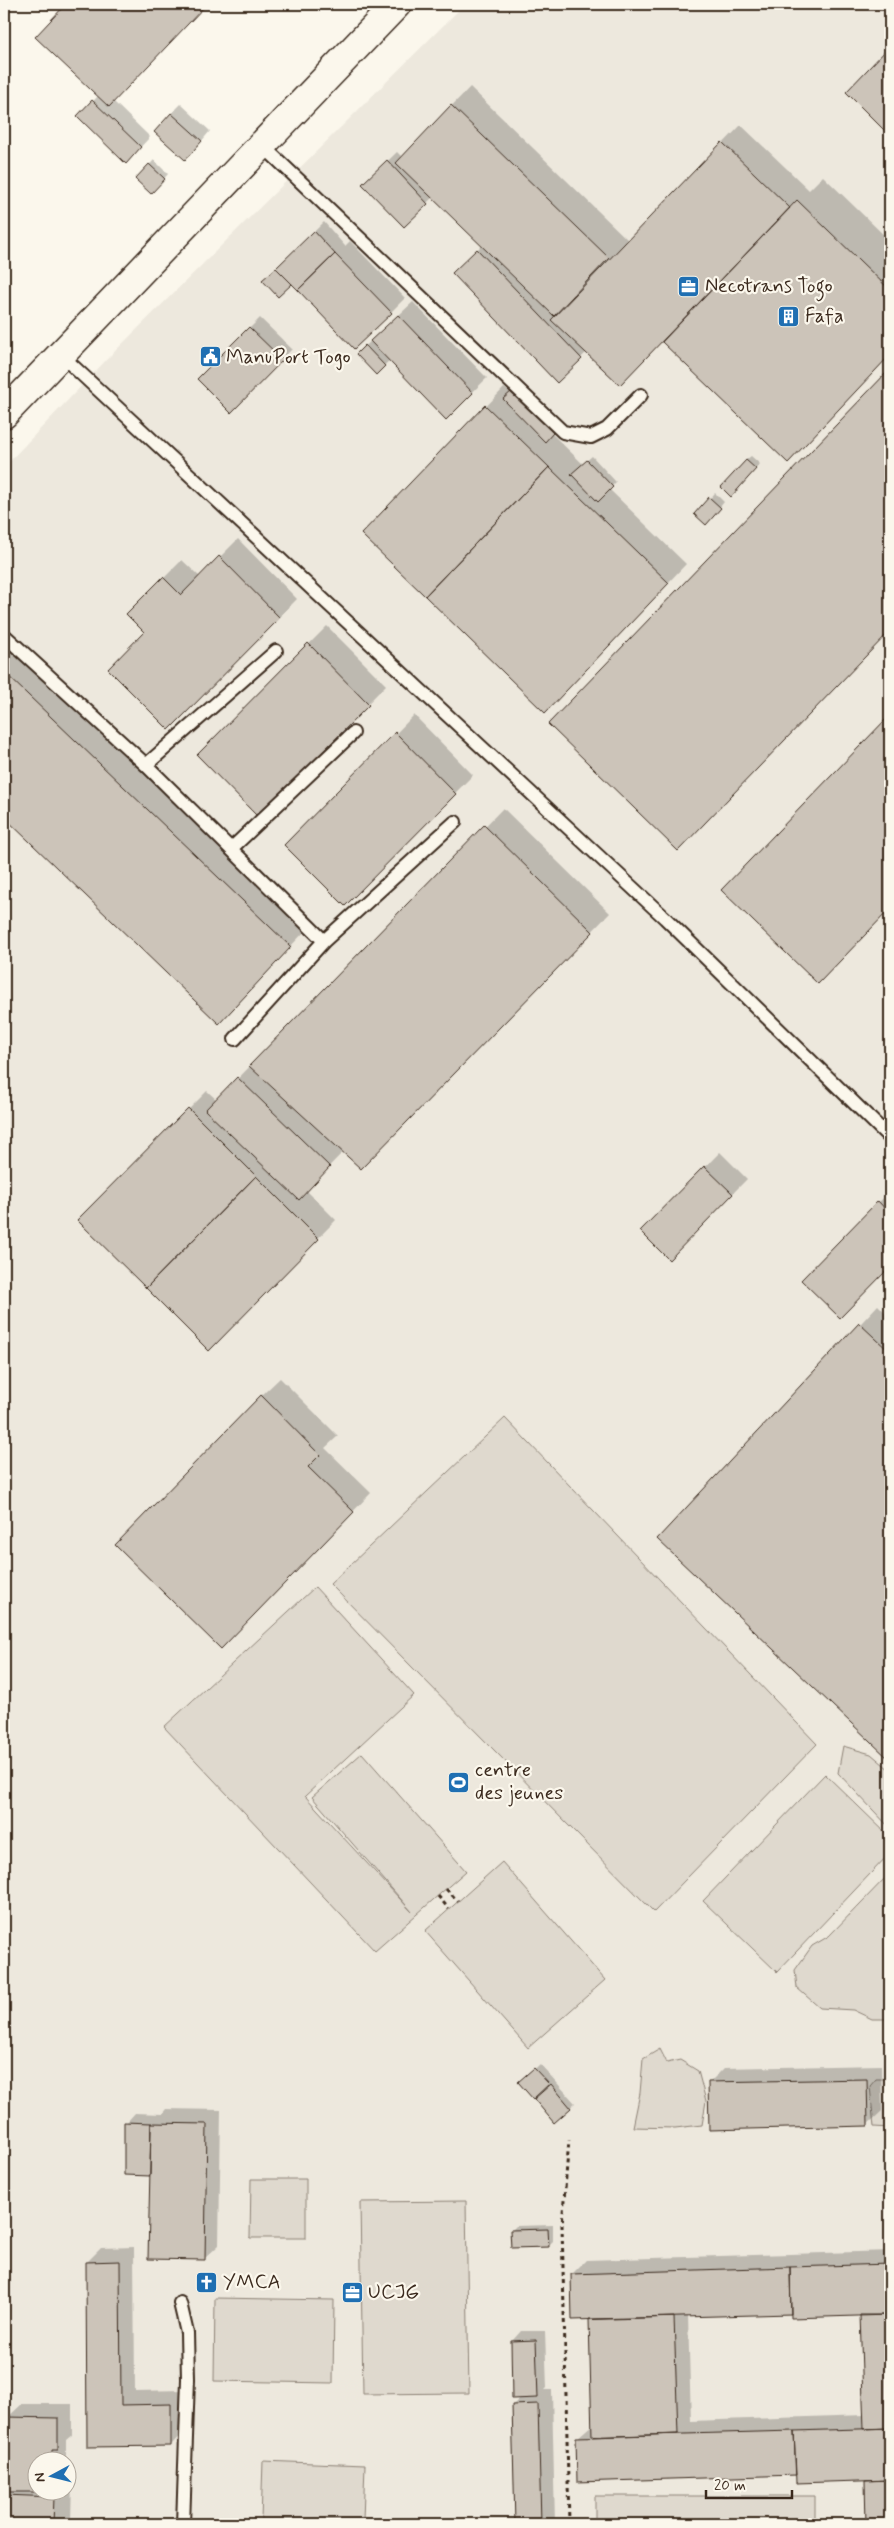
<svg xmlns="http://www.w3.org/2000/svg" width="894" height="2528" font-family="Mynerve,sans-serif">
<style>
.built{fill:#ede8dd;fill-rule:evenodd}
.green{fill:#dfd9ce;stroke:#8d8276}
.shadow{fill:#0003;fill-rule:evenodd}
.building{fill:#ccc4b9;stroke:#3b2a1e}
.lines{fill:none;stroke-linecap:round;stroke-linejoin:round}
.service-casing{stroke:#3b2a1e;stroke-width:16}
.secondary-casing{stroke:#3b2a1e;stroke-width:31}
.path{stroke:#3b2a1e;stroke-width:3;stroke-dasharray:4 4;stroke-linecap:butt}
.service{stroke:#fbf7ec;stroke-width:12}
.secondary{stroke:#fbf7ec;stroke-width:28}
.labels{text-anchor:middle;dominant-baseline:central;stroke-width:4.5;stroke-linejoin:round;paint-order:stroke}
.poi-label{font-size:20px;fill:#3b2a1e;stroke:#fbf7ec;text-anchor:start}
</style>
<rect width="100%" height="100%" fill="#fbf7ec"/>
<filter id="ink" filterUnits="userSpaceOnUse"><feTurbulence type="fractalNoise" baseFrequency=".02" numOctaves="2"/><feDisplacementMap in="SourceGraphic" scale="10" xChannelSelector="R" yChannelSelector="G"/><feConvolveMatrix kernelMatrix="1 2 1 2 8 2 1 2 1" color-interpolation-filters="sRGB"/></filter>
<g filter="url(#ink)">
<path class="built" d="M465,4H890V2524H4V467L111,355ZM38,2460H68V2490H38Z"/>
<path class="green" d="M505,1418L817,1744L654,1912L330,1584Z
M315,1587L414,1695L305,1796L412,1912L312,1797L362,1753L466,1871L375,1951L164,1727Z
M843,1746L871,1754L890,1770V1828L838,1773Z
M825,1774L890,1837V1853L777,1972L703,1901Z
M502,1862L605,1980L528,2048L425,1931Z
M890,1873V2019H872L853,2010L820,2008L797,1988L795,1970L812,1946L829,1936Z
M660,2049L667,2063L680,2060L698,2071L706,2101L702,2125L675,2128L633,2127L640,2093L643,2059Z
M876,2079H890V2128L874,2127L870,2086Z
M251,2179H306V2238H250Z
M466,2201L469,2393L363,2394L360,2202Z
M215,2298L334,2300L333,2383L214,2381Z
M263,2461L365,2465L363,2520H261Z
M595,2496H815V2524H595Z"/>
<path class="shadow" d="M68,4H206L113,101L150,137L136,152L79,116L98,96L37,37Z
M890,48V134L848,92Z
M470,87L629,241L741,125L809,190L823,176L890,241V355L788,461L662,340L587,352L557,381L454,273L482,245L433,197L404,225L364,184L397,152L402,157Z
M181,104L210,131L195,149L171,114Z
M154,160L168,174L156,188L136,179Z
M324,222L345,246L350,241L405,298L391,312L292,282L282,263Z
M413,302L487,378L446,418L390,360L376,373L357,354Z
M260,318L292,349L231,411L199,379Z
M890,370V630L696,831L550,724Z
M504,388L557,428L551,433L583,464L592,456L616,482L609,489L686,564L563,693L363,534Z
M751,456L760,464L736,491L746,460Z
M715,493L724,502L710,519L696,514Z
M238,539L297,599L169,728L146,632L128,614L182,560L200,577Z
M327,626L386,685L258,815L199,755Z
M4,636L308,928L219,1022L4,815Z
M414,715L473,775L345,904L286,845Z
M890,717V908L836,964L723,890Z
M503,808L610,913L379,1150L343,1152L306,1190L336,1220L209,1349L79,1220L207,1091L217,1100Z
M720,1152L747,1179L669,1258L642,1231Z
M890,1191V1266L840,1317L803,1280Z
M878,1305L890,1317V1758L659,1539Z
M280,1378L338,1436L325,1448L371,1493L239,1629L261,1396Z
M540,2064L575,2103L554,2121L520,2083Z
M881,2065L882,2111L867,2125L709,2083L724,2068Z
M166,2109L221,2110L219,2245L204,2259L151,2174L126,2123L135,2113L162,2114Z
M553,2225V2241L548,2246L512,2230L516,2226Z
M134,2247L135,2391L185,2390V2430L171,2445H88L87,2262L101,2248Z
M890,2251V2524H867L866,2480L797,2474L577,2438L593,2424L590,2318L572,2274L586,2260ZM793,2312L862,2314L865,2415L691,2421L688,2315Z
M521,2331H545L547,2388L545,2390H552L555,2524H516L513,2405L521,2397L512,2341Z
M22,2404H72V2435L66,2440V2460H38V2490H68V2479H72L71,2524H4V2426H7V2418Z"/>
<path class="building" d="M66,4H207L109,107L35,37Z
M890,46V136L846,92Z
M92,100L141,147L126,164L77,116Z
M451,105L609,258L554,316L396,163Z
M171,113L202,141L185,160L154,132Z
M722,142L790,208L620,385L551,320Z
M387,160L428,204L404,227L362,184Z
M149,164L165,179L151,194L135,179Z
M797,200L890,290V355L788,463L662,342Z
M314,231L335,254L298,290L276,268Z
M477,249L582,359L557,383L452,273Z
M335,254L392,313L354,349L298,290Z
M276,268L292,284L278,297L262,280Z
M398,315L473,393L446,420L370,341Z
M249,327L283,360L231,413L197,379Z
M365,345L385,366L376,375L356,354Z
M890,369V631L678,851L548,724Z
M512,391L553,433L545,442L503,399Z
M485,405L549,467L425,596L361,534Z
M587,460L613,487L598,502L571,474Z
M746,460L756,469L731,497L721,487Z
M549,467L669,583L545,713L425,596Z
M709,497L721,508L706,525L694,514Z
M219,556L280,618L169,730L108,669L144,632L126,614L163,577L181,595Z
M308,643L369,705L258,817L197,755Z
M4,672L291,947L219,1024L4,817Z
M890,715V909L818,984L721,890Z
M395,732L456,794L345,906L284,845Z
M484,825L593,932L361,1169L249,1066Z
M237,1077L330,1167L299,1200L205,1110Z
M188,1108L256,1176L146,1288L77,1220Z
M704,1166L733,1194L669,1260L640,1231Z
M256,1176L319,1239L209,1351L146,1288Z
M878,1201L890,1214V1267L840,1318L801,1280Z
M859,1323L890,1352V1760L657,1539Z
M261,1395L320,1455L308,1467L354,1512L221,1649L115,1545Z
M534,2068L549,2084L533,2099L518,2082Z
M867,2079L868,2126L709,2130L708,2082Z
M551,2084L571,2108L554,2123L534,2099Z
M124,2122L151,2123L150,2176L124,2175Z
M151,2123L207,2124L205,2260L148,2259Z
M548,2229L549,2247L511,2248L510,2230Z
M120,2261L121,2405L171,2404V2446L87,2447L86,2262Z
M890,2264V2315L791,2318L790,2267Z
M790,2267L791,2314L572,2320L571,2274Z
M860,2315H890V2428L864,2429Z
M674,2317L678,2434L592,2437L589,2319Z
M536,2340L538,2398L512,2399L511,2341Z
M538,2404L541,2524H515L512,2405Z
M6,2417L58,2418V2450H52V2460H38V2490L52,2492H4Z
M890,2428V2480L796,2483L794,2431Z
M794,2431L796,2475L577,2482L576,2437Z
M890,2480V2524H866L865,2481Z
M4,2495L54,2497L53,2524H4Z"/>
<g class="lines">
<defs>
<path id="service" d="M261,144L563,432L591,437L607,429L641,395
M61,355L665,918L890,1138
M4,635L146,765L324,941
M146,765L276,651
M232,848L353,733
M235,1039L324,941L455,822
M180,2303L187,2333L188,2379L183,2524"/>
<path id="secondary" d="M4,414L397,4"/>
</defs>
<use href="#service" class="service-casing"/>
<use href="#secondary" class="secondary-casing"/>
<path class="path" d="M446,1889L458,1901
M438,1896L449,1909
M569,2524L562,2225L569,2140"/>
<use href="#service" class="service"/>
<use href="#secondary" class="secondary"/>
</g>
</g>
<defs>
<symbol id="office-square" viewBox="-11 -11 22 22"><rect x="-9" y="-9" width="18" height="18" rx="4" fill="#1f6fb2" stroke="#fbf7ec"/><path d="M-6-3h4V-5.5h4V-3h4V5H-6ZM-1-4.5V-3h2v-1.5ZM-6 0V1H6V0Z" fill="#fff"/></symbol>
<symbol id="building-square" viewBox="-11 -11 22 22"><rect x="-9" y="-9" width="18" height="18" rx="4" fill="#1f6fb2" stroke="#fbf7ec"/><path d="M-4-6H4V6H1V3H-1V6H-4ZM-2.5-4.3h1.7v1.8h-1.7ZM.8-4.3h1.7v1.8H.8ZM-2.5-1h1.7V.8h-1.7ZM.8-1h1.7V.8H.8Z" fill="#fff"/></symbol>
<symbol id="civic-square" viewBox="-11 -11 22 22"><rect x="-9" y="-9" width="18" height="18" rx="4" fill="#1f6fb2" stroke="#fbf7ec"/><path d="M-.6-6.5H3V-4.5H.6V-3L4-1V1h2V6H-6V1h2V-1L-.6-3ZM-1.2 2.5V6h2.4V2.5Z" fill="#fff"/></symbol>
<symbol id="stadium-square" viewBox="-11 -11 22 22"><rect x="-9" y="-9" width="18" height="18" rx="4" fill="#1f6fb2" stroke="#fbf7ec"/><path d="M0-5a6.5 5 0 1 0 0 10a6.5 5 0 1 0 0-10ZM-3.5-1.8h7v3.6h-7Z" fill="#fff"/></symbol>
<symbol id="church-square" viewBox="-11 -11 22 22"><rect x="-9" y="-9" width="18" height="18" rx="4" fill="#1f6fb2" stroke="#fbf7ec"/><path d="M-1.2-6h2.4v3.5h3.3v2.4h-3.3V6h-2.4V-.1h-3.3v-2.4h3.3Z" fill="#fff"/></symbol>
</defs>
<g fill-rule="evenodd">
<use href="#office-square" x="676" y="274" width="25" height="25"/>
<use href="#building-square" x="776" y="304" width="25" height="25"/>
<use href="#civic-square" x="198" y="344" width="25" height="25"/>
<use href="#stadium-square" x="446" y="1770" width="25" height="25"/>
<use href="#church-square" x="194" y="2270" width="25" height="25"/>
<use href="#office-square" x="340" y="2280" width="25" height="25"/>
</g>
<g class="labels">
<g class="poi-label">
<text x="705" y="286">Necotrans Togo</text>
<text x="805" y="316">Fafa</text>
<text x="226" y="357">ManuPort Togo</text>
<text x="475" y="1770">centre<tspan x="475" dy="23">des jeunes</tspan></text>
<text x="223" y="2282">YMCA</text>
<text x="368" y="2292">UCJG</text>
</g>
</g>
<rect width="894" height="2528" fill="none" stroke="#fbf7ec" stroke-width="20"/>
<rect x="10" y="10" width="874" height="2508" fill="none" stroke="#3b2a1e" stroke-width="2" filter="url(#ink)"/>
<g transform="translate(52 2476) rotate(263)"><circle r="24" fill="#fbf7ec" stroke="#aea59a"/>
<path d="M0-4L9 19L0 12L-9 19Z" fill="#1f6fb2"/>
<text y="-8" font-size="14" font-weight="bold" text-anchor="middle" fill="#3b2a1e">N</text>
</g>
<path d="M706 2490v8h86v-8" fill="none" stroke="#3b2a1e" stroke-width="2.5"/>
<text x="714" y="2490" font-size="15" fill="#3b2a1e" stroke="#fbf7ec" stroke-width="4" paint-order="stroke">20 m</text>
</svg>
